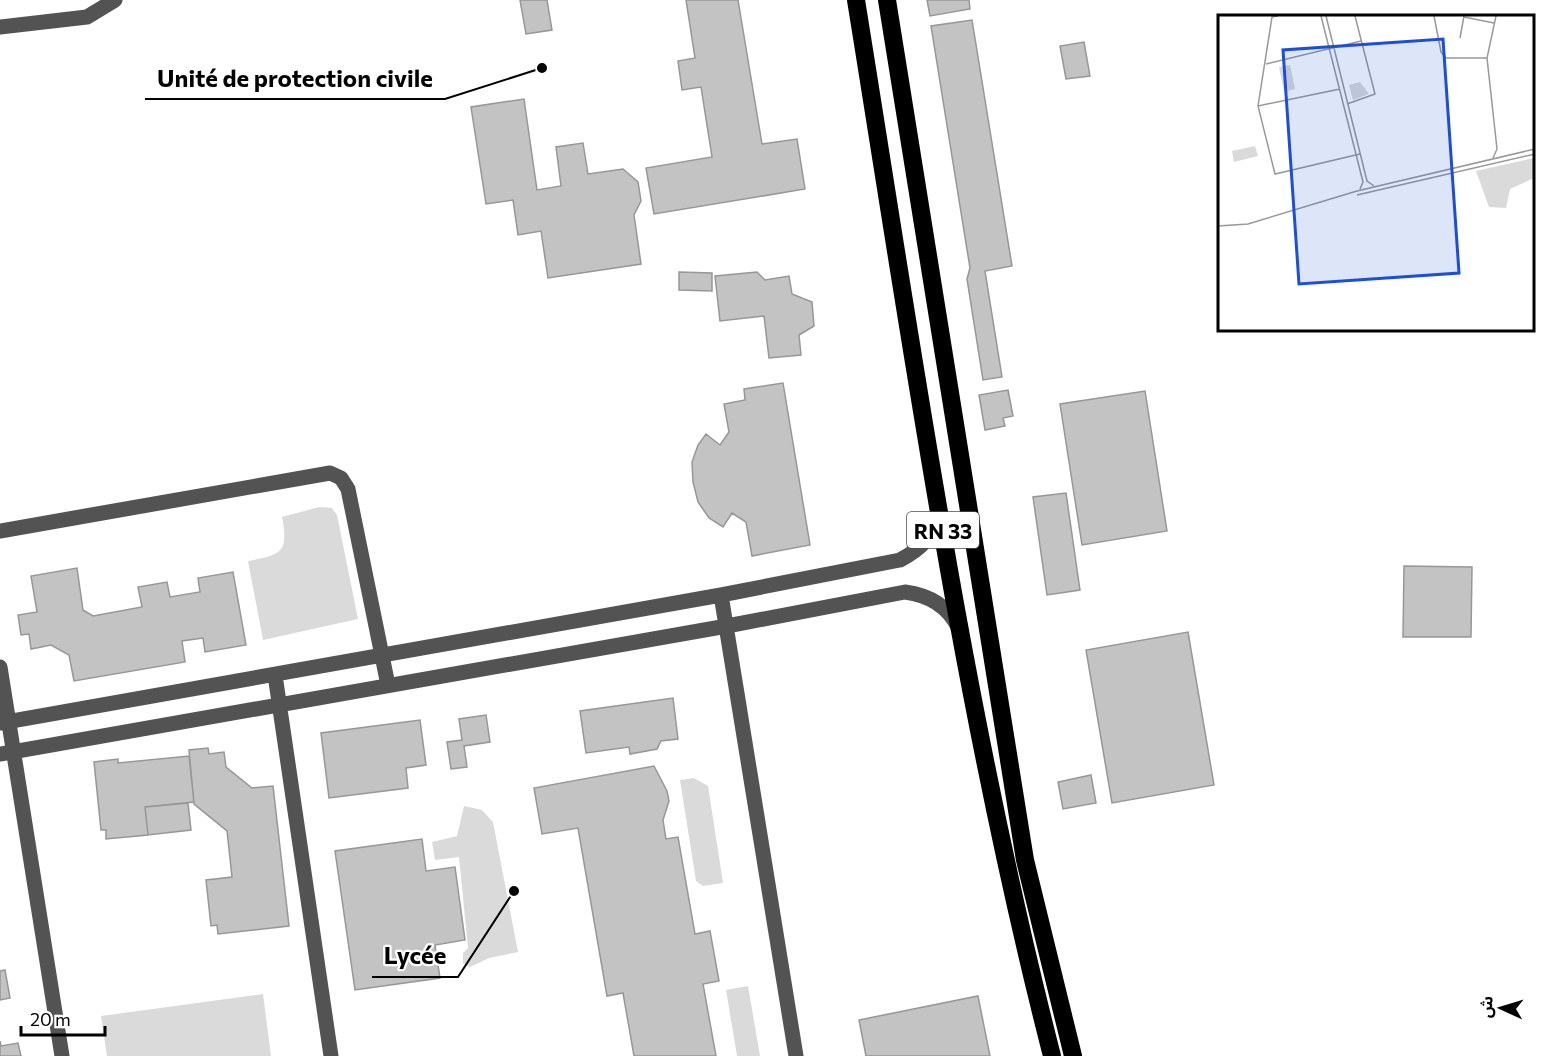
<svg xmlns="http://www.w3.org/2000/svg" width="1549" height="1056" font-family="Commissioner,'Noto Sans Arabic',sans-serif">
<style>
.green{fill:#dadada}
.building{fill:#c3c3c3;stroke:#979797;stroke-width:1.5}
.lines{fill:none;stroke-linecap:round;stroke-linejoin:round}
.minor{stroke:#535353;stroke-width:15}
.highway{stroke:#000;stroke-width:18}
.labels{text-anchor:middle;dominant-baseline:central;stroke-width:4.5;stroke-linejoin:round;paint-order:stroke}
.shield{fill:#fff;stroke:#4c4c4c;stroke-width:1.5}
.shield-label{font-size:21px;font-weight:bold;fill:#000}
.inset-road{fill:none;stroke:#999;stroke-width:1.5}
.view{fill:#1d4ed8;fill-opacity:0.15;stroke:#1d4ed8;stroke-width:3}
.inset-edge{fill:none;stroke:#000;stroke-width:3}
.leader{fill:none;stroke:#000;stroke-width:2}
.callout-dot{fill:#000;stroke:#fff;stroke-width:2}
.callout-label{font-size:24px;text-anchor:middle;font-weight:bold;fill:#000;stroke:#fff;stroke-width:4.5;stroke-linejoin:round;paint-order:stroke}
</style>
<rect width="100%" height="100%" fill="#fff"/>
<path class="green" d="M319,507L332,508L337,515L358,619L263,640L248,561C281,555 289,553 282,517Z
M694,778L708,786L723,883L703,886L696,881L680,780Z
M464,806L482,810L493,822L518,952L489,958L470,967L463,963V953L468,948L459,857L435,860L432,842L457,836Z
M748,986L760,1056H737L726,990Z
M263,994L271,1056H107L101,1016Z"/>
<path class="building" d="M520,0H547L552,30L526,34Z
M686,0H738L762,144L797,139L805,189L654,214L646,168L712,157L701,87L682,90L678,61L695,58Z
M927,0H969L970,9L930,16Z
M972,20L1012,266L985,271L1002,377L983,380L967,279L970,268L931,26Z
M1084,42L1090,76L1066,79L1060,46Z
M524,99L537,190L561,186L556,147L583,143L588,174L623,169L638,182L641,201L634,215L641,264L548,278L541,231L518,235L513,200L486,204L471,107Z
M679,272L712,273V291L679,290Z
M757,272L765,280L789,276L792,294L812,302L814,326L799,335L801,355L769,358L764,316L720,321L715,276Z
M783,383L810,545L752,556L746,522L732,513L723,527L709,518L698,502L693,482L692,462L698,445L706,434L720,445L729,432L724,404L745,400L744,389Z
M1008,390L1013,416L1003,418L1005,426L985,430L979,395Z
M1145,391L1167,531L1082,545L1060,404Z
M1066,493L1080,590L1047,595L1033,497Z
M1404,566L1472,567L1471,637H1403Z
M77,568L83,610L93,616L142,607L138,587L167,582L170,597L200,592L198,578L233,572L246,645L205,652L203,638L182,641L185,662L74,681L69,655L51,645L31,649L29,634L21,635L18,615L37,612L31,576Z
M1188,632L1214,785L1112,803L1086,650Z
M673,698L678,739L661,741L657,749L630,754L629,747L586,753L580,711Z
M486,715L490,742L464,746L467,767L451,769L447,742L462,740L459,719Z
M420,720L426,765L406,768L408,788L329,798L321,733Z
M208,748L209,754L224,752L226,767L252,788L273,786L289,926L218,934L217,925L211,926L206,880L232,877L227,831L194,804L189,750Z
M189,756L194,802L145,807L148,835L106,839V830H101L94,762L118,759V763Z
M654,766L667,791L669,801L663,820L666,839L678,837L695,934L710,931L719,981L703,984L716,1056H634L623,993L607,996L578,828L542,834L534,788Z
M1091,775L1096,803L1063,809L1058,782Z
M188,803L191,830L148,835L145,807Z
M422,839L426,871L455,867L465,940L435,945L440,978L355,990L335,851Z
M5,970L10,998L0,1000V971Z
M978,996L990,1056H866L859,1020Z
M0,1041L1,1046L18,1043L21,1056H0Z"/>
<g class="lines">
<path class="minor" d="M0,27L87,17L115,0
M0,531L330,473L341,478L348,489L388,685
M721,595L796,1056
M0,667L62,1056
M275,675L331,1056
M0,723L721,595L900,560C921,549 934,536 940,513
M0,754L727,626L905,592C928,595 947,605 958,627"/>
<path class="highway" d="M856,0C913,353 963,709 1052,1056
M887,0L1025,860L1073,1056"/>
</g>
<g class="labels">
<rect class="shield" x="907" y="512" width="72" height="36" rx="4.5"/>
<g class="shield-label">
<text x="943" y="530">RN 33</text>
</g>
</g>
<g transform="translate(1218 15)">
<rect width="316" height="316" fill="#fff"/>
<path d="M72,50L77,74L66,77L61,52ZM142,67L151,79L135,85L131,70ZM37,131L40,141L16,147L14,136ZM316,143V163L292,174L288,193L271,192L258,156Z" fill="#dadada"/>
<path class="inset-road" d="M60,1L54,2L40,91L57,159L142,139M103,1L145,167L142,174M108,1L149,166L156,171M216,1L223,37L228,43H269M246,2L276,8M242,23L246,1M48,49L143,26M129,89L157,79L137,1M40,91L122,74M275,143L279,134L269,43L278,1M139,180L317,139M0,211L30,209L139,176L317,134"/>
<path class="view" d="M225,24L241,258L81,269L65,35Z"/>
<rect width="316" height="316" class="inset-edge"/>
</g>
<path class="leader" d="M542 68L445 99H145M514 891L458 977H372"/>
<g class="callout-dot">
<circle cx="542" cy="68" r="6"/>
<circle cx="514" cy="891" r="6"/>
</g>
<g class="callout-label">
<text x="295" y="87">Unité de protection civile</text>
<text x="415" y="964">Lycée</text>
</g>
<g transform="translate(1501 1008) rotate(274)" stroke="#ffffff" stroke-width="4.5" paint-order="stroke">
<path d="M0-4.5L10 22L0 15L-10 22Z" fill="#000000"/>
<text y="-9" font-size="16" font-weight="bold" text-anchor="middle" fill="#000000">ش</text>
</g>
<path d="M21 1026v9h84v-9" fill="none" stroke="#000000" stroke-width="3"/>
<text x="30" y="1026" font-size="18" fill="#000000" stroke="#ffffff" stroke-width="4.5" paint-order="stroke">20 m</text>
</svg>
